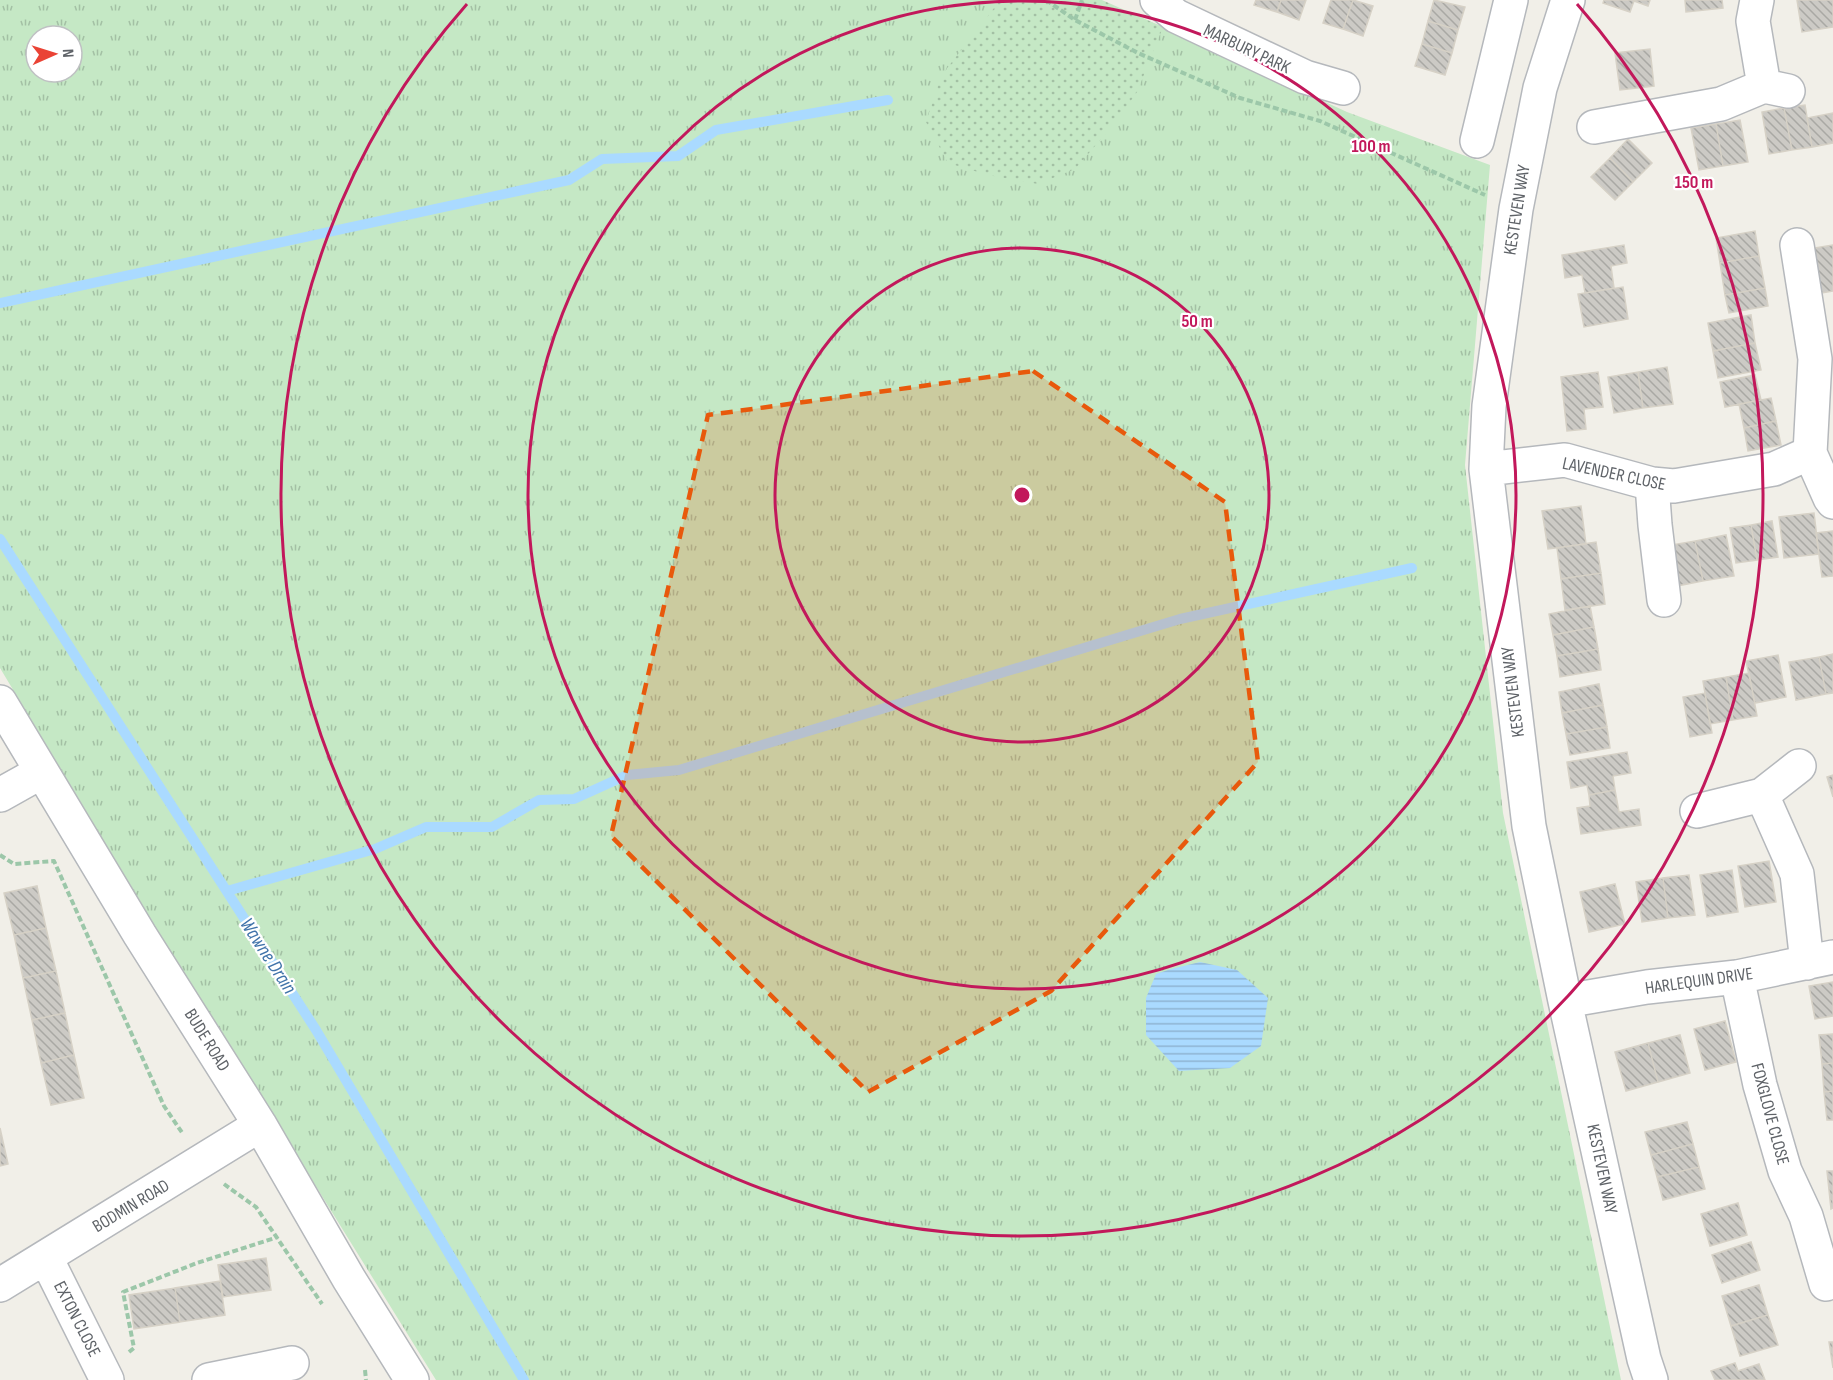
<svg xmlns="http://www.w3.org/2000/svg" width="1833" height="1380" font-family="'Sofia Sans Condensed',sans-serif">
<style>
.grass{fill:url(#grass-tufts);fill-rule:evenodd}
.park{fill:url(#park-dots)}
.water{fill:url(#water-rules)}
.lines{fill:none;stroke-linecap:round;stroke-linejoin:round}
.stream{stroke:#aadaff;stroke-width:10}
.building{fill:url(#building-back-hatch);stroke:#d6d1c6;stroke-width:1.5}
.minor-casing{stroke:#b5b8bc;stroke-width:36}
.path{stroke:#9cc7a9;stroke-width:4;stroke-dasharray:6 3;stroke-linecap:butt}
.minor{stroke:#fff;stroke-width:33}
.marked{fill:#e8590c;fill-opacity:0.2;stroke:#e8590c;stroke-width:4.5;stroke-dasharray:12 8;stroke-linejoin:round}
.ring{fill:none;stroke:#c2185b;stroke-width:3}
.labels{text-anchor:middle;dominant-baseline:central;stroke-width:4.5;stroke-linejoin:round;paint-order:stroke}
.street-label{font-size:18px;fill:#5f6368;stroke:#fff}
.water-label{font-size:20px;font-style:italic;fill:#4174aa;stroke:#fff}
.centre{fill:#c2185b;stroke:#fff;stroke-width:3}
.ring-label{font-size:18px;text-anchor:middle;font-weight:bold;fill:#c2185b;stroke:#fff;stroke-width:4.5;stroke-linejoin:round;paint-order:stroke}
</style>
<defs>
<pattern id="grass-tufts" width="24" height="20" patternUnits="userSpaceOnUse" patternTransform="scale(1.5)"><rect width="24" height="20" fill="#c5e8c5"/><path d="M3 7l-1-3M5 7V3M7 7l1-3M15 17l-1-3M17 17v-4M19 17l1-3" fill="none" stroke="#a3c0a4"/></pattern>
<pattern id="park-dots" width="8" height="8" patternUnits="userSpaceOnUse" patternTransform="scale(1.5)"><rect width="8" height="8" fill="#c5e8c5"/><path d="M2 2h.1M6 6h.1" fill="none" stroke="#a3c0a4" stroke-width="1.8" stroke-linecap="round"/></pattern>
<pattern id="water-rules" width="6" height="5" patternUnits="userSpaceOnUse" patternTransform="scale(1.5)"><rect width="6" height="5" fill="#aadaff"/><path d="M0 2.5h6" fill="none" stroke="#8eb4d2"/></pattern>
<pattern id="building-back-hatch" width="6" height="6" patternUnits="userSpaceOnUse" patternTransform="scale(1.5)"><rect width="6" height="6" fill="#cccac5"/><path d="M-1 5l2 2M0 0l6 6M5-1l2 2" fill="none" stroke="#a9a8a4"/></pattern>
</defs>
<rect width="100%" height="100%" fill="#f1efe8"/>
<path class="grass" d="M0,0H1099L1163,27L1347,112L1490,165L1465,465L1503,813L1621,1380H436L162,938L0,668ZM36,36H72V72H36Z"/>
<path class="park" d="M1003,0H1102L1163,27L1137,92L1115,123L1075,169L1038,184L988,175L948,163L926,122L941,76L998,3Z"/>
<path class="water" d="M1200,962L1237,970L1268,998L1261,1046L1230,1068L1179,1071L1146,1035V998L1156,974L1171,969Z"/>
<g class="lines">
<path class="stream" d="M0,303L569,180L602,159L678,156L716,130L888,100
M0,539L316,1030L524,1380
M227,891L375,849L426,827H492L539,800L574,799L627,775L679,770L1180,619L1412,568"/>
</g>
<path class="building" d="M1256,0H1281L1277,12L1254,5Z
M1281,0H1306L1299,20L1277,12Z
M1331,0H1353L1343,29L1323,23Z
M1353,0L1373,6L1363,36L1343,29Z
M1434,0L1465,7L1458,30L1428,21Z
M1604,0H1650L1648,6L1634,1L1630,12L1603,3Z
M1685,0H1722L1723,8L1686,12Z
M1797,0H1833V27L1802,32Z
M1428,21L1458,30L1452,53L1422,44Z
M1422,44L1452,53L1445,75L1415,66Z
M1650,49L1654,86L1620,90L1615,53Z
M1805,105L1812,147L1792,150L1784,108Z
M1784,108L1792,150L1769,154L1762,112Z
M1833,113V143L1812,147L1807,118Z
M1740,120L1748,162L1723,166L1716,124Z
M1716,124L1723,166L1699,170L1691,128Z
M1628,139L1652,163L1633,182L1610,158Z
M1610,158L1633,182L1615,200L1591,177Z
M1755,231L1759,256L1720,263L1716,238Z
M1624,245L1627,263L1611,266L1614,288L1585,293L1582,275L1565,278L1562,255Z
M1833,245V291L1822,293L1814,248Z
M1759,256L1765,288L1725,295L1720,263Z
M1623,287L1628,319L1584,327L1578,294Z
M1765,288L1768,306L1729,313L1725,295Z
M1751,315L1755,343L1713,351L1708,323Z
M1755,343L1761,370L1718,378L1713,351Z
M1667,367L1673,404L1643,408L1638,372Z
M1598,372L1603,407L1584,409L1586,429L1567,431L1561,377Z
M1638,372L1643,408L1614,413L1608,377Z
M1755,375L1761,400L1725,407L1720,382Z
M1771,398L1776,421L1744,428L1739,404Z
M1776,421L1781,445L1748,451L1744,428Z
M1581,506L1586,544L1548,549L1542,511Z
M1814,513L1819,554L1784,558L1779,517Z
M1772,521L1778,557L1757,560L1751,525Z
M1751,525L1757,560L1736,563L1730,528Z
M1833,531V576L1822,577L1816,533Z
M1726,535L1734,576L1703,581L1695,541Z
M1695,541L1703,581L1672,587L1665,546Z
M1596,542L1601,573L1561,579L1557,548Z
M1601,573L1605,604L1565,610L1561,579Z
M1590,606L1594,627L1553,635L1549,614Z
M1594,627L1598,649L1557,656L1553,635Z
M1598,649L1601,670L1560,677L1557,656Z
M1833,654V693L1826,694L1819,657Z
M1778,655L1786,697L1755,703L1746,661Z
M1819,657L1826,694L1796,700L1789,662Z
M1749,673L1757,716L1733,720L1726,677Z
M1726,677L1733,720L1710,724L1703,681Z
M1599,684L1603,705L1562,713L1559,692Z
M1705,693L1712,733L1690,737L1683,697Z
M1603,705L1607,727L1566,734L1562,713Z
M1607,727L1610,748L1570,755L1566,734Z
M1627,752L1631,773L1613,776L1615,790L1589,795L1587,785L1571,788L1567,762Z
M1833,775V797L1827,777Z
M1615,790L1619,812L1639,809L1641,825L1581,834L1577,808L1590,806L1589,795Z
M1769,861L1776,902L1745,907L1738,866Z
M1732,870L1738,912L1707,917L1700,875Z
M1689,875L1695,915L1668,918L1663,878Z
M1663,878L1668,918L1642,922L1636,882Z
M1615,884L1625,924L1589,932L1580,892Z
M37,886L46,928L14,935L4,893Z
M46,928L56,971L23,978L14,935Z
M56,971L65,1013L32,1020L23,978Z
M1833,982V1016L1815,1019L1809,986Z
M65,1013L74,1055L41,1063L32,1020Z
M1725,1021L1736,1062L1705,1070L1694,1029Z
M1833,1034V1063L1822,1064L1819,1035Z
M1680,1035L1690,1073L1658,1082L1648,1043Z
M1648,1043L1658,1082L1626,1091L1615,1052Z
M74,1055L84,1098L51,1105L41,1063Z
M1833,1063V1091L1824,1092L1822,1064Z
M1833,1091V1120H1827L1824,1092Z
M1687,1122L1693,1144L1651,1155L1645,1132Z
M0,1128L8,1164L0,1166Z
M1693,1144L1699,1167L1657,1177L1651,1155Z
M1699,1167L1705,1189L1663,1200L1657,1177Z
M1827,1171H1833V1208L1831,1209Z
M1738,1203L1747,1235L1710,1246L1701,1214Z
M1751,1242L1760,1270L1722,1283L1712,1255Z
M266,1258L271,1290L223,1297L218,1265Z
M220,1281L225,1315L180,1322L175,1288Z
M1759,1285L1768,1315L1731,1326L1722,1296Z
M175,1288L180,1322L134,1329L129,1295Z
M1768,1315L1778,1345L1740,1356L1731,1326Z
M1829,1342H1833V1368Z
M1735,1363L1738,1371L1759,1364L1765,1380H1715L1711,1371Z"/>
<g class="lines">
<defs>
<path id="minor" d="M1157,0L1176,16L1305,77L1343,88
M1568,0L1540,88L1516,209L1489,406L1486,469L1529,826L1565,1001L1644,1359L1651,1380
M1757,0L1753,21L1764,86
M1594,127L1721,104L1764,86L1788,91
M1477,141L1511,0
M1810,453L1830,498L1833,502
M1486,469L1565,460L1652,484L1674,486L1774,469L1810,453L1815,359L1797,245
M1652,484L1655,525L1664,600
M0,702L140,935L260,1125L349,1279L412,1380
M0,795L41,772
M1762,795L1797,874L1807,963
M1697,811L1762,795L1799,766
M1737,977L1760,1085L1785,1171L1806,1216L1826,1284
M1565,1001L1647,987L1737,977L1833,957
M46,1258L107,1380
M0,1285L260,1125
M209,1380L292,1363"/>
</defs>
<use href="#minor" class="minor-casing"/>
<path class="path" d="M1046,0L1075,20L1138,53L1240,98L1320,121L1485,195
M1075,20L1082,0
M0,855L14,864L54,861L164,1106L183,1134
M224,1184L256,1207L322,1304
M129,1352L134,1348L123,1292L197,1263L278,1237
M365,1370L366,1380"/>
<use href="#minor" class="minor"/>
</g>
<path class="marked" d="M1033,371L1225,502L1258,762L1051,991L868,1092L611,836L708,415Z"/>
<g class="ring">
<circle cx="1022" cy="495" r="247"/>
<circle cx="1022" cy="495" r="494"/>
<path d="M1577 4A741 741 0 1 1 467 4"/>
</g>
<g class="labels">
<g class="street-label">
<text transform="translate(1247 49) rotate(25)">MARBURY PARK</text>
<text transform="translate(1517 210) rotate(-81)">KESTEVEN WAY</text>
<text transform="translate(1614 474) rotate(12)">LAVENDER CLOSE</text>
<text transform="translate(1513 692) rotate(-97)">KESTEVEN WAY</text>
<text transform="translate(1699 981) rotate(-8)">HARLEQUIN DRIVE</text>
<text transform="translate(207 1040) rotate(58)">BUDE ROAD</text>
<text transform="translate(1770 1114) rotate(75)">FOXGLOVE CLOSE</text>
<text transform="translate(1602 1169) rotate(78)">KESTEVEN WAY</text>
<text transform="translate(131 1206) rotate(-31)">BODMIN ROAD</text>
<text transform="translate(77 1319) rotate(63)">EXTON CLOSE</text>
</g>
<g class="water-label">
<text transform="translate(268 956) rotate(57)">Wawne Drain</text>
</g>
</g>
<circle cx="1022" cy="495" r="9" class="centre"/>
<g class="ring-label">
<text x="1371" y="152">100 m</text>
<text x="1694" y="188">150 m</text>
<text x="1197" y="327">50 m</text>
</g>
<g transform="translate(54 54) rotate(87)"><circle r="28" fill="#ffffff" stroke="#bfc1c3" stroke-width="1.5"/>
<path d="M0-4.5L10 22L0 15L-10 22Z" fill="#ea4335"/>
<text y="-9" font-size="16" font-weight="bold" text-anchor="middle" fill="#5f6368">N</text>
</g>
</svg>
